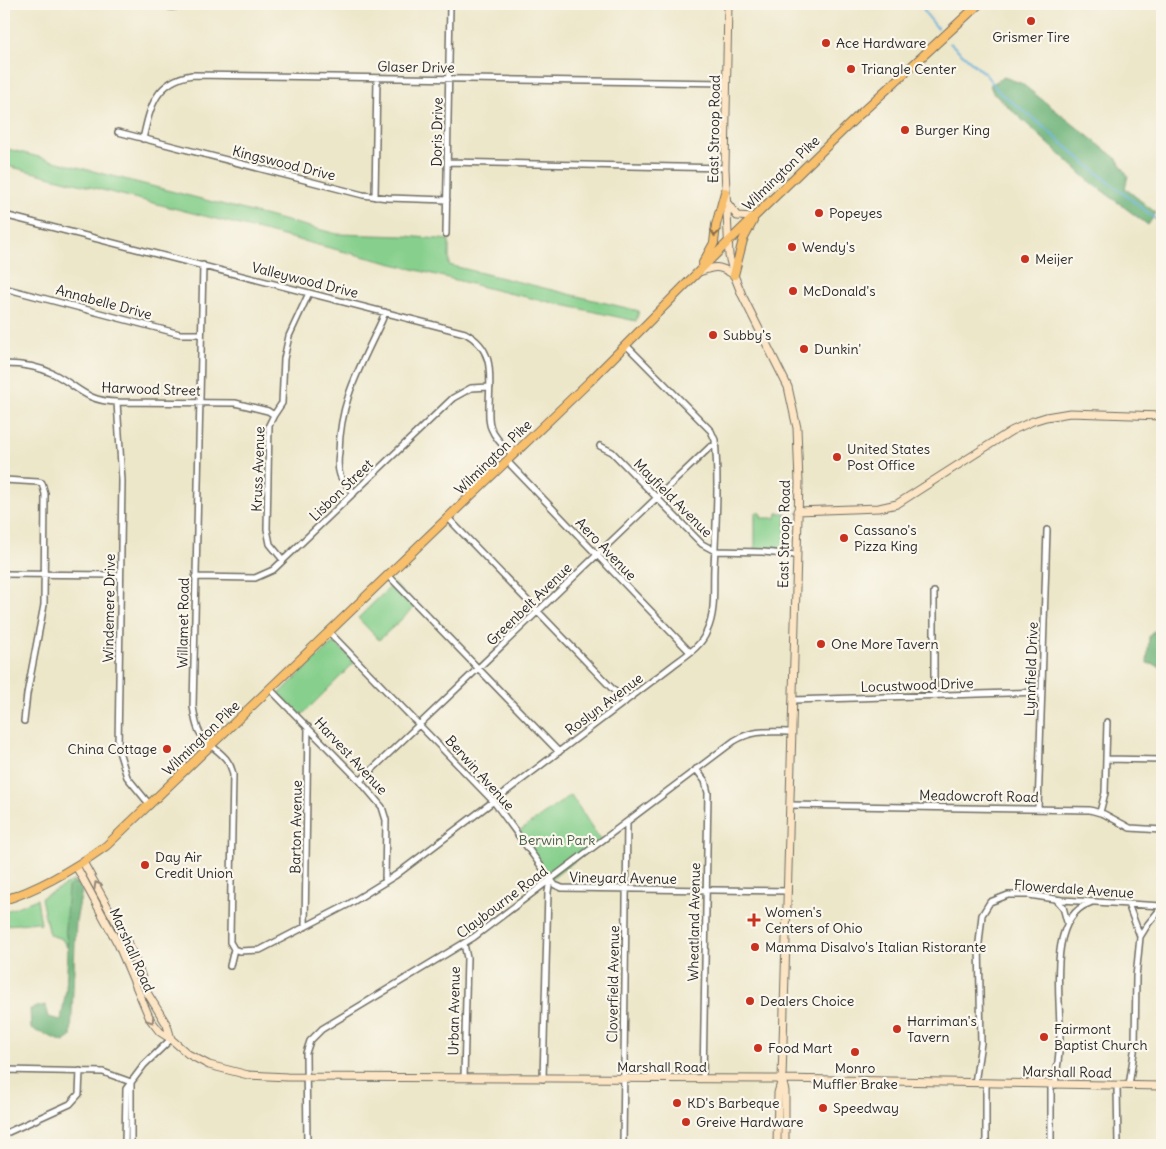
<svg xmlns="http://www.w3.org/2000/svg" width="1166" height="1149" font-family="Delius,sans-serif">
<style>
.green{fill:#86cf8c;stroke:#587d5c}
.forest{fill:#6cb278;stroke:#4c6e52}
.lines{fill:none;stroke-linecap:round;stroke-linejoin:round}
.stream{stroke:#63aedb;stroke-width:2}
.street-casing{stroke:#6f6d63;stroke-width:8}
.secondary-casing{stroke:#6f6d63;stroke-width:9}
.primary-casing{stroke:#6f6d63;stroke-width:10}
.street{stroke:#fff;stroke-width:5}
.secondary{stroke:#fce5c4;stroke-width:7}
.primary{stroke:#f8bf6c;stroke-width:8}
.oneway{stroke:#876e48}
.oneway2{stroke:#948878}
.poi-dot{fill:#c8321e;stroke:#fbf7ec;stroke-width:2}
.labels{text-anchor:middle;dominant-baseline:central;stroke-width:4.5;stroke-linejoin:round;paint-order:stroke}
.poi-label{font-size:14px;fill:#2b2b2b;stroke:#fbf7ec;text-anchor:start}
.street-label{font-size:14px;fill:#2b2b2b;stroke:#fbf7ec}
.park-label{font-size:14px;fill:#465c48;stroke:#fbf7ec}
</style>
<rect width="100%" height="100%" fill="#fbf7ec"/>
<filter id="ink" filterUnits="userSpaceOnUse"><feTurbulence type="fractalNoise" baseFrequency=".02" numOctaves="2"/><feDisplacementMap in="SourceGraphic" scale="10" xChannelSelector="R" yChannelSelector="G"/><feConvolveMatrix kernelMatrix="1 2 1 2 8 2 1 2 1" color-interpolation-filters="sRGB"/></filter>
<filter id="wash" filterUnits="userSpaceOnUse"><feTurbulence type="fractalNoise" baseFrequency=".0096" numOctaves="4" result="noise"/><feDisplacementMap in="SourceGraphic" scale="20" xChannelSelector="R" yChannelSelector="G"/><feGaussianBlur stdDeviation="1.12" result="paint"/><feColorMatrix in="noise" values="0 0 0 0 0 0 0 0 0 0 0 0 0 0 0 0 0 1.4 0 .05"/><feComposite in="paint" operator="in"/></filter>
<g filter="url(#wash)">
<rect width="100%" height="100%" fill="#ede7ca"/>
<path class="green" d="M4,148L337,234L406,236L449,240V265L639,311L636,321L499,291L4,165Z
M755,513H761V518H776L777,513H786L785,550H755Z
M394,583L416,606L379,640L358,618Z
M334,642L355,662L301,716L279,694Z
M571,795L601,841L550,880L517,833Z
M73,881L78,884H73L65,928L68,949L62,939L50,935L48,931L41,898Z
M37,899L41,924L39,925L38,922L8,925V927L5,928L4,912Z"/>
<path class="forest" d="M1004,77L1021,83L1117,159L1128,176L1125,188L1156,213L1148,225L1088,180L993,93L990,85Z
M1153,631L1162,634V667L1147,663L1149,637Z
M73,884H78L82,891L76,921L71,1037L64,1042L31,1029L30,1009L45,1005L48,1017L61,1020L66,989L68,949L65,928L68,887Z"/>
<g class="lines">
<path class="stream" d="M921,4L926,14L938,29
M950,43L986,75L1000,93L1033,118L1085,163L1162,224"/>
</g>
</g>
<g filter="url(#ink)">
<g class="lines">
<defs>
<path id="street" d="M158,4L172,7L188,4
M1159,4L1162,10
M1162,118V152
M118,132L363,195L388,198L447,200
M143,139C150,108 155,81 192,75L727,83
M448,162L725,168
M375,197L377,78
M4,215L465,333C495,349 490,375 489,405C489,412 488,421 491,428C495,439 505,447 513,455
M446,234L450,4
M203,265L193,707C195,716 195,725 200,733C210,750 229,752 233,775L230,936V942L234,949L230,966
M4,288L180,334H200
M4,364C21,364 38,366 54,374C79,387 85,401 117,402L235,403L268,411L274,415
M117,402L122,481L118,748L127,777L150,805
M600,446L612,452L702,544L715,551L763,552L796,555
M507,461L690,652
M4,480L38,482L42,483L45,494L44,605L27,694L24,721
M354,493C349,487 342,482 340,475C337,467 338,459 339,452C340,399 361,366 382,320L385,312
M448,518L625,702
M283,560L270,544L267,529L269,425L274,415L282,403L284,359L289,336L309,293
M4,574L120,575
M388,575L559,752
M195,577L255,578L273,570L453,398L471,388L490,387
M329,632L494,802L555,885L562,888L788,891
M270,689L360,781L382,807L386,820L385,882
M934,695V592
M793,700L1041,692
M1106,759L1162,760
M696,769L705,781L708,793L703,1079
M360,781L710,447L716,445
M790,805L1090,810L1104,814L1130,828L1162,830
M1038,809L1047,530
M1100,812L1105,793L1107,722
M1056,899L1063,907L1067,922
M1128,904L1140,936
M305,927L308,727
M234,949L239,951L260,950L349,904L396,875L672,666C685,656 701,647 707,631C716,612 713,588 714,567C716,526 719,480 715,440L711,431L626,345
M4,1070L103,1072L131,1082
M464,1078L467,958L464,944
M543,1079L548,892L550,880
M131,1083V1145
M975,1083L981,1043L979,943L982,915L990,902L1008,895H1029L1062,900L1162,906
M986,1083V1145
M1055,1085C1057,1068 1060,1052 1060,1035C1061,999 1046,918 1090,903
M1117,1086L1118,1145
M1129,1086L1135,1045L1136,977L1140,937L1148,924L1162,907
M4,1134L70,1104L79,1094L80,1071
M125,1145L126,1089L144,1065L171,1039
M307,1145L306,1053L310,1041L322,1029L474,937L734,741C754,729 770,732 792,732
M623,1145L627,822
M1051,1145V1085"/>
<path id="secondary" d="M728,4L725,168L729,256L734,275L742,295L788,387L797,428L799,483L782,1079L785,1091V1145
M728,204L737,216L754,217
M699,272C715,266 719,265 734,275
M797,511L879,508L897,504L1011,431L1033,421L1046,417L1070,413L1162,416
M83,862L132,951L148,994L167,1025L171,1039
M76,866L118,944L150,1019L160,1032L171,1039L188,1054L209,1065L248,1075L287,1077L782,1079L1162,1086
M777,1145L778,1093L782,1079"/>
<path id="primary" d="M703,263L714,243L716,225L725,192
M734,275L743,240L753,221
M4,900C40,889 75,868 106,846L589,382L720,250L860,114L979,4"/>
</defs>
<use href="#street" class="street-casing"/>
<use href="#secondary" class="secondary-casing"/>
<use href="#primary" class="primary-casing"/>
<use href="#street" class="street"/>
<use href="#secondary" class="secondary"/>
<use href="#primary" class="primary"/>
</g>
<defs><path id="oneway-chevron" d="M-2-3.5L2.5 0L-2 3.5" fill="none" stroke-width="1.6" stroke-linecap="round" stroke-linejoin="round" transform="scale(1.25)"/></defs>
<use class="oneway" href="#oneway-chevron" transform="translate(715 233) rotate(97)"/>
<g class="oneway2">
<use href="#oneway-chevron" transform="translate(97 885) rotate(-120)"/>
<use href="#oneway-chevron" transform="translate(151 1020) rotate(57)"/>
</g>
</g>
<g class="poi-dot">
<circle cx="1031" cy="21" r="5"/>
<circle cx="826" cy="43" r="5"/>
<circle cx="851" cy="69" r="5"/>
<circle cx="905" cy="130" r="5"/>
<circle cx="819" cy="213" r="5"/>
<circle cx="792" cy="247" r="5"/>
<circle cx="1025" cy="259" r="5"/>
<circle cx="793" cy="291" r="5"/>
<circle cx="713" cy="335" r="5"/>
<circle cx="804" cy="349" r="5"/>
<circle cx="837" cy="457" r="5"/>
<circle cx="844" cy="538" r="5"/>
<circle cx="821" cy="644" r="5"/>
<circle cx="167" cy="749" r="5"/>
<circle cx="145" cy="865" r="5"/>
<path d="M751.5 912.5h5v5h5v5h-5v5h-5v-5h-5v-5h5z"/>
<circle cx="755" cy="947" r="5"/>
<circle cx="750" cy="1001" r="5"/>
<circle cx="897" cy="1029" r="5"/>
<circle cx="1044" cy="1037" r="5"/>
<circle cx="758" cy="1048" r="5"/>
<circle cx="855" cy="1052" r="5"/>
<circle cx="677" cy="1103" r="5"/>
<circle cx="823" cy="1108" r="5"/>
<circle cx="686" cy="1122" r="5"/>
</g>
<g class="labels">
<g class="poi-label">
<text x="1031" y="37" text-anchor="middle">Grismer Tire</text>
<text x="836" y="43">Ace Hardware</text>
<text x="861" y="69">Triangle Center</text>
<text x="915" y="130">Burger King</text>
<text x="829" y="213">Popeyes</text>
<text x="802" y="247">Wendy's</text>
<text x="1035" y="259">Meijer</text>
<text x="803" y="291">McDonald's</text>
<text x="723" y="335">Subby's</text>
<text x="814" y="349">Dunkin'</text>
<text x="847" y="449">United States<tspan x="847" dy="16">Post Office</tspan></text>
<text x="854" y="530">Cassano's<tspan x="854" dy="16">Pizza King</tspan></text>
<text x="831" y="644">One More Tavern</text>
<text x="157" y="749" text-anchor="end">China Cottage</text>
<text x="155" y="857">Day Air<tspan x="155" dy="16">Credit Union</tspan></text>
<text x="765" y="912">Women's<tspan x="765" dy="16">Centers of Ohio</tspan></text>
<text x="765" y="947">Mamma Disalvo's Italian Ristorante</text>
<text x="760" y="1001">Dealers Choice</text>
<text x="907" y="1021">Harriman's<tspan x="907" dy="16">Tavern</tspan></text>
<text x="1054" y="1029">Fairmont<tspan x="1054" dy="16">Baptist Church</tspan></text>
<text x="768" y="1048">Food Mart</text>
<text x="855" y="1068" text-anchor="middle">Monro<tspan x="855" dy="16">Muffler Brake</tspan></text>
<text x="687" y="1103">KD's Barbeque</text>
<text x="833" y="1108">Speedway</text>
<text x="696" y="1122">Greive Hardware</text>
</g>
<g class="street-label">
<text transform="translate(416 67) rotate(1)">Glaser Drive</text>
<text transform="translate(714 129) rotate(-89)">East Stroop Road</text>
<text transform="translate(437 132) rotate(-89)">Doris Drive</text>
<text transform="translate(284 163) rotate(14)">Kingswood Drive</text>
<text transform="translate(781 173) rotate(-44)">Wilmington Pike</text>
<text transform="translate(305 280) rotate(14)">Valleywood Drive</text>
<text transform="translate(104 302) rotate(15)">Annabelle Drive</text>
<text transform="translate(151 389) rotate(2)">Harwood Street</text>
<text transform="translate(493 457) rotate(-44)">Wilmington Pike</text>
<text transform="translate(258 469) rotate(-88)">Kruss Avenue</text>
<text transform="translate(341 490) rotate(-44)">Lisbon Street</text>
<text transform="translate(673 498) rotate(45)">Mayfield Avenue</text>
<text transform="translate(784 534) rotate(-89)">East Stroop Road</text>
<text transform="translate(606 549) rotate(46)">Aero Avenue</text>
<text transform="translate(529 604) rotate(-44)">Greenbelt Avenue</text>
<text transform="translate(109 608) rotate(-89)">Windemere Drive</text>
<text transform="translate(183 623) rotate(-89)">Willamet Road</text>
<text transform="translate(1031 669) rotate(-88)">Lynnfield Drive</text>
<text transform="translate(917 685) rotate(-2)">Locustwood Drive</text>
<text transform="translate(604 704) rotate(-37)">Roslyn Avenue</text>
<text transform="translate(201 738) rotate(-44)">Wilmington Pike</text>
<text transform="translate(351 756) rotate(47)">Harvest Avenue</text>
<text transform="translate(480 773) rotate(48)">Berwin Avenue</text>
<text transform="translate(979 796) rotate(1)">Meadowcroft Road</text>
<text transform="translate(296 827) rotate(-89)">Barton Avenue</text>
<text transform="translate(623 878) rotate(1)">Vineyard Avenue</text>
<text transform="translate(1074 889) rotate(4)">Flowerdale Avenue</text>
<text transform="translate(502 902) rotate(-37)">Claybourne Road</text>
<text transform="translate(694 922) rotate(-89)">Wheatland Avenue</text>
<text transform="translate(132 950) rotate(66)">Marshall Road</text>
<text transform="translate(613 984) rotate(-89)">Cloverfield Avenue</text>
<text transform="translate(454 1011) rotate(-89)">Urban Avenue</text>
<text x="662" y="1067">Marshall Road</text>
<text transform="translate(1067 1072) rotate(1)">Marshall Road</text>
</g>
<g class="park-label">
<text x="557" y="840">Berwin Park</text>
</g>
</g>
<rect width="1166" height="1149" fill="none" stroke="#fbf7ec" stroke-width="20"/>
</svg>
